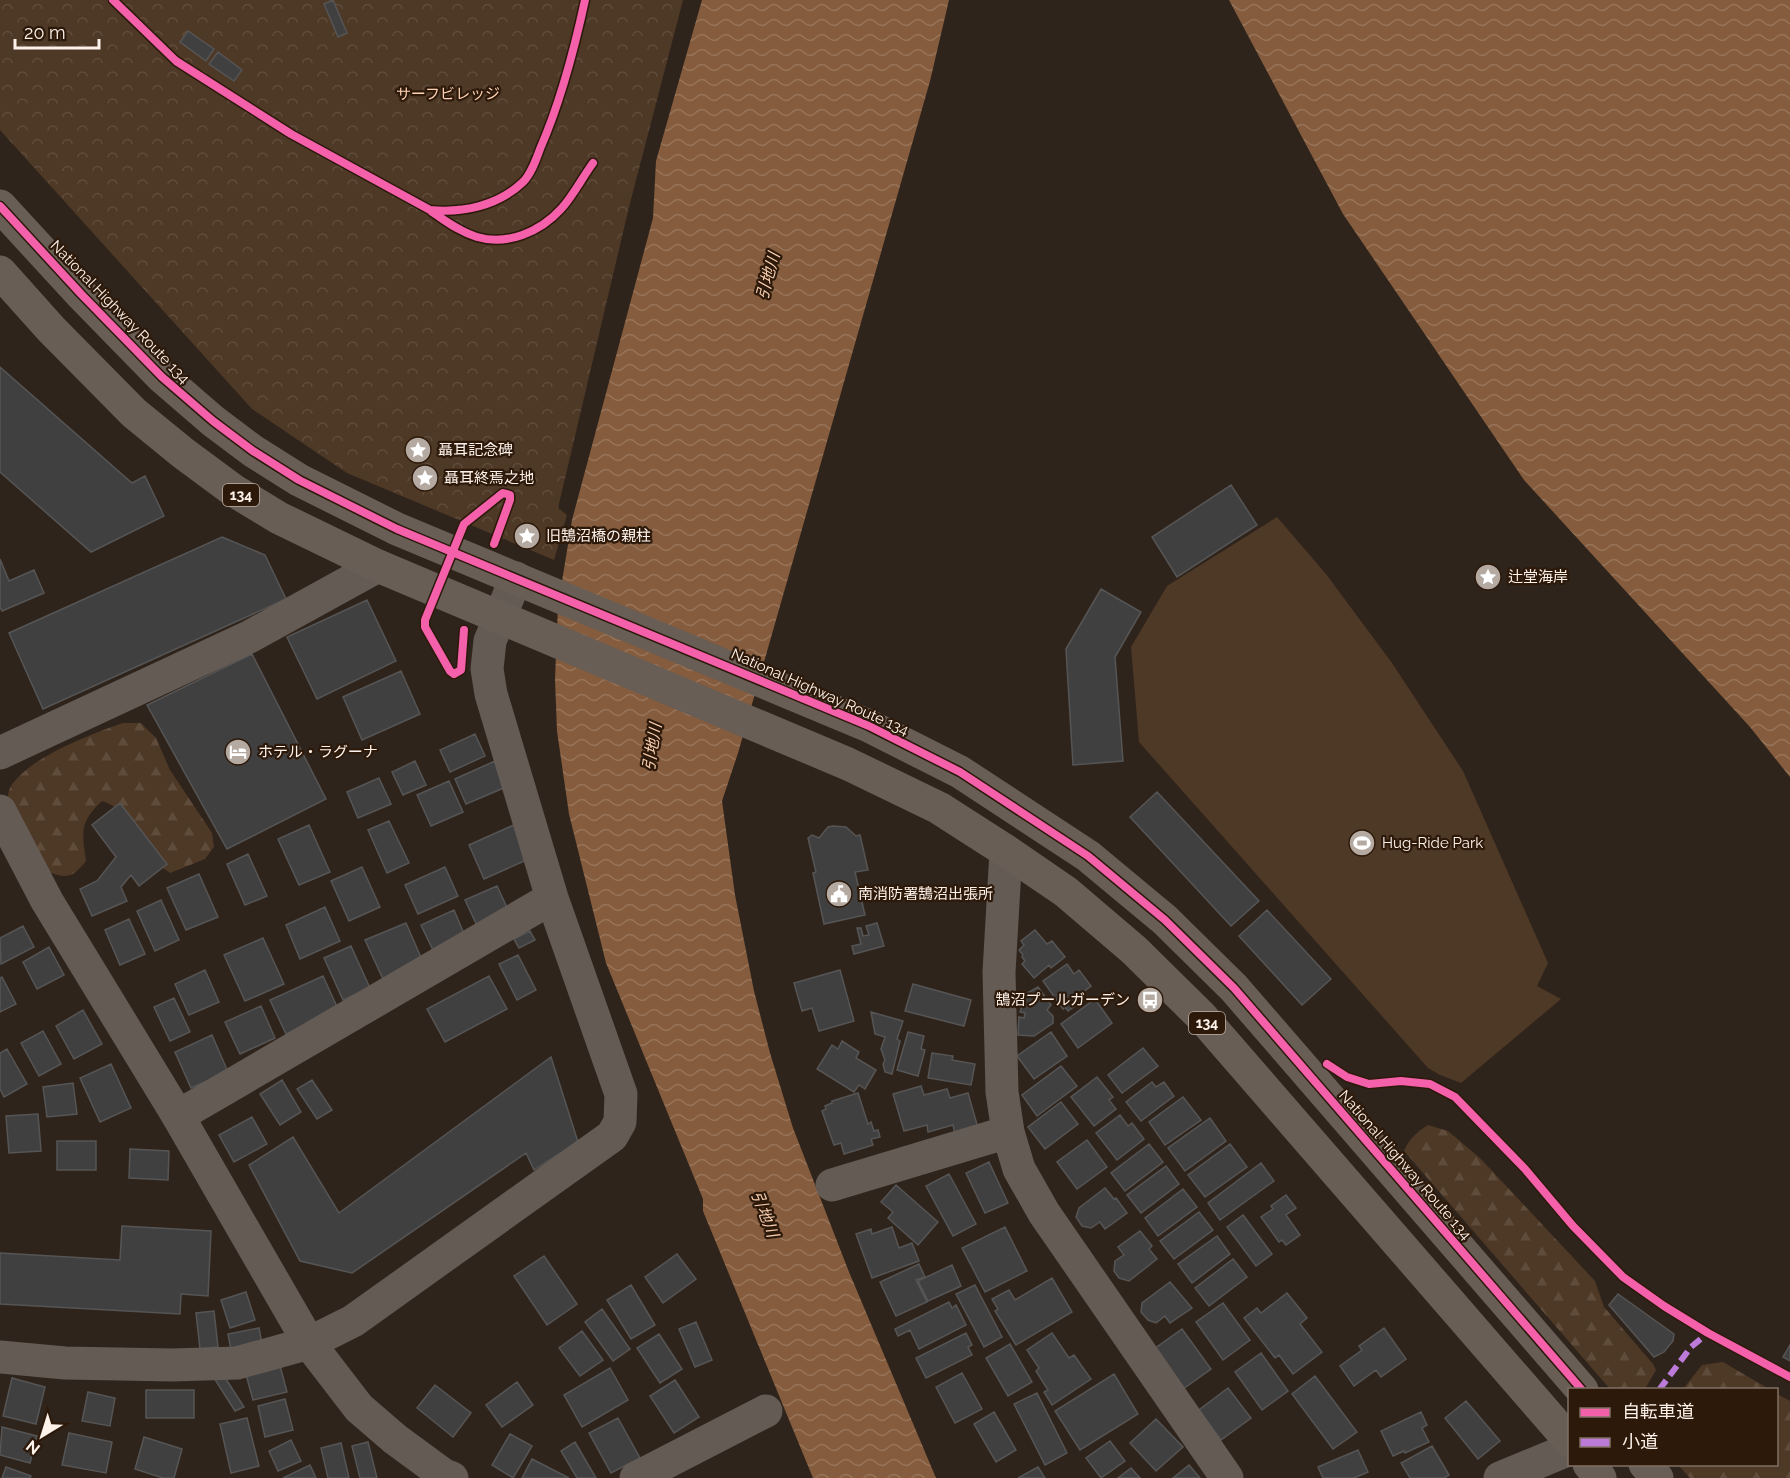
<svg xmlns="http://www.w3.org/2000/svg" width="1790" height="1478" font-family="Raleway,'Noto Sans JP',sans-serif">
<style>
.forest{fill:url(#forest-firs)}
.park{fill:url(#park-crowns)}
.pitch{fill:#4e3826}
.water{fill:url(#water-waves)}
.building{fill:#414040;stroke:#565555;stroke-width:1.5}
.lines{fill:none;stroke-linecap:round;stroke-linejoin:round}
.minor{stroke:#645b55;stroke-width:33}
.tertiary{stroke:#645b55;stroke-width:33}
.trunk{stroke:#685e56;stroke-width:33}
.quiet{stroke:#bd7bd9;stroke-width:6;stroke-dasharray:12 6;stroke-linecap:butt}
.cycleway-casing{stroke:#2d190a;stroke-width:11}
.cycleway{stroke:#f560ab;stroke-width:8}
.labels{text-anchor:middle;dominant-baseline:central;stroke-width:4.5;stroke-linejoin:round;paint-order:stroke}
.shield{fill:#2d190a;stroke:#bfb1a7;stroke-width:1.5}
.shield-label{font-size:14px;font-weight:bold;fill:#fdf2ea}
.park-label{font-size:15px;fill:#fcd1b3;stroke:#2d190a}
.street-label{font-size:15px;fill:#fdf2ea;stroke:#2d190a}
.poi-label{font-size:15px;fill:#fdf2ea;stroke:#2d190a;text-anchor:start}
.water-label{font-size:16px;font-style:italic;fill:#f9cfb0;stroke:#2d190a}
</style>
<defs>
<pattern id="forest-firs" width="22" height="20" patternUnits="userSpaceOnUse" patternTransform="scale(1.5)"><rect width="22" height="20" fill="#4e3826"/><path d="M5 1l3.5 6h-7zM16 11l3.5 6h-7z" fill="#604c3b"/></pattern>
<pattern id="park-crowns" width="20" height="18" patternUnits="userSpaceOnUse" patternTransform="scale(1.5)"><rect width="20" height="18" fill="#4e3826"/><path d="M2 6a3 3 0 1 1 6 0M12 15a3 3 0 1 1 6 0" fill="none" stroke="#604c3b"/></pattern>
<pattern id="water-waves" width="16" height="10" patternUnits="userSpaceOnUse" patternTransform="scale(1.5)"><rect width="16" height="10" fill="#855c3d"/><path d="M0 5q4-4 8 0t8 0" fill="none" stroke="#977459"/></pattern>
</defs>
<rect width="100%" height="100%" fill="#2f241b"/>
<path class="forest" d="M123,723H141L156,738L170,770L212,833L214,847L205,859L170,873C167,870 162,868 158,865C138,845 132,810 102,801C79,822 82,833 86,861C74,876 68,880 49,872L7,802C8,797 8,792 10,788C27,758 91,734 123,723Z
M1428,1125L1448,1131L1480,1158L1595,1281L1604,1307L1653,1364L1656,1370L1645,1389H1610L1404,1151C1409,1139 1417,1132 1428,1125Z
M1723,1362L1769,1389H1683L1702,1365Z
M1777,1394L1790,1401V1478H1690L1678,1465L1776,1464Z"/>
<path class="park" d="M0,0H683L629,207L558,508L567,515L554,560L347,473L252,409L0,130Z"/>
<path class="pitch" d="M1277,517L1326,574L1392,663L1463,771L1548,963L1537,986L1561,999L1461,1083L1440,1075L1428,1068L1139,742L1131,647L1167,586Z"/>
<path class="water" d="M702,0H949L930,81L738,753L722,801L735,895L754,991L770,1053L793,1128L849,1272L936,1478H813L703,1211V1199L606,963L569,814L557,731L555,679L558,606L572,520L653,218L656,161Z
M1229,0H1790V777L1750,727L1524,480L1343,214Z"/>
<path class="building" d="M333,0L347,33L338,37L324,4Z
M188,31L214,49L206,61L180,42Z
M218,52L242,70L234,81L209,64Z
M0,367L132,483L145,476L164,516L91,552L0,472Z
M1231,485L1257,525L1177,577L1152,537Z
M222,537L265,555L286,599L43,709L9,633Z
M0,559L9,581L34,570L44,593L2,611L0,607Z
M1101,589L1141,612L1115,657L1123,761L1073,765L1066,649Z
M367,600L396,661L317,699L287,637Z
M252,654L326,799L227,849L147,705Z
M401,671L420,714L362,740L343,697Z
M475,734L485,756L450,772L440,750Z
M415,761L426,785L403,795L392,772Z
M495,761L506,787L466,804L455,779Z
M379,778L391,804L358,818L347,792Z
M449,781L463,812L431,826L417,795Z
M1157,792L1259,901L1231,926L1130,817Z
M120,803L167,864L139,886L131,875L121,887L127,901L92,916L80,889L97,881L116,857L92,825Z
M389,821L409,863L387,873L368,830Z
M516,824L531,858L484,879L469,845Z
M309,825L330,872L299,885L278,839Z
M833,826L846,827L856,836L860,835L868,870L855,872L865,915L824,924L813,873L816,872L808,838L812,835L819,838L828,827Z
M248,854L267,896L245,905L227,864Z
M362,867L380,907L349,921L331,881Z
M445,867L458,896L418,914L405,885Z
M199,874L218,917L186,930L167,888Z
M497,886L511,916L479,930L465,900Z
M161,900L179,940L155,951L137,911Z
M325,907L340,941L300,959L286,925Z
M454,910L465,936L433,950L421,925Z
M1267,910L1331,979L1302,1005L1239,936Z
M129,919L145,954L120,965L105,930Z
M406,923L423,962L383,979L365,940Z
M877,923L884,946L854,954L852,946L861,944L857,928H861L863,936L869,935L866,926Z
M23,926L34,947L1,964L0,938Z
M1035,930L1047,944L1052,941L1065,957L1051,968L1049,965L1034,978L1022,964L1025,961L1022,957L1023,955L1019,950L1024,945L1021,941Z
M530,931L535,940L519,948L514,939Z
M263,938L284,984L245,1001L224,955Z
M351,946L370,988L343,1000L324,958Z
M49,947L64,975L37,989L23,962Z
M518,955L536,990L517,1000L499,964Z
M1067,964L1074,974L1079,970L1091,986L1079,995L1083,1000L1068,1011L1065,1007L1063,1009L1043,981Z
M205,970L219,1002L189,1015L175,984Z
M840,970L854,1021L819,1031L812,1008L802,1011L794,983Z
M323,976L339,1011L286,1034L270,1000Z
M489,976L507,1009L445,1042L427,1009Z
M2,977L16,1004L0,1012V978Z
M913,984L971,1000L964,1026L905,1011Z
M1038,987L1051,1005L1047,1010L1053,1016V1023L1034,1036L1018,1035L1019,1017L1024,1018L1025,1013L1020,1012L1022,1006H1025L1020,997Z
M174,998L190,1032L170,1041L154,1007Z
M1095,999L1112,1023L1078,1048L1061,1024Z
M261,1006L275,1038L240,1054L225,1022Z
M83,1010L102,1044L74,1059L56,1026Z
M871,1012L903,1021L897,1039L900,1041L892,1074L885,1072L883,1064L885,1060L881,1049L885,1037L875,1034Z
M43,1031L61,1064L39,1076L21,1043Z
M908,1032L924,1036L921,1049L925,1050L918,1076L897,1070Z
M1051,1032L1067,1056L1034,1079L1017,1056Z
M212,1035L228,1072L191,1088L175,1052Z
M842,1041L859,1052L856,1058L876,1070L865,1089L859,1085L854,1092L817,1069L832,1045L838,1049Z
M1143,1048L1158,1066L1122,1093L1108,1075Z
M7,1049L27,1084L4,1097L0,1089V1053Z
M932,1053L953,1056L952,1060L975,1064L971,1085L928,1078Z
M551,1057L578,1142L534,1170L526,1153L352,1273L300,1261L249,1165L293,1137L339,1213Z
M111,1064L131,1108L100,1122L80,1078Z
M1061,1066L1077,1086L1037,1116L1022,1095Z
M1097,1077L1113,1097L1109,1100L1116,1109L1094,1126L1071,1097Z
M282,1080L301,1112L280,1125L260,1094Z
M312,1080L332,1110L317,1119L297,1089Z
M1152,1082L1156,1087L1164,1082L1174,1096L1141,1121L1126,1102Z
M73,1083L77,1114L47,1117L43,1087Z
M921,1086L924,1095L947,1089L950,1098L968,1093L978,1128L955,1134L953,1125L928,1132L927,1125L904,1131L893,1094Z
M858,1093L868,1124L871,1122L874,1131L878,1130L880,1137L871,1139L873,1145L844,1154L841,1143L834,1145L822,1111L826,1109L825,1106L832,1103V1101Z
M1183,1097L1201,1120L1165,1145L1149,1122Z
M1061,1102L1078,1124L1045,1149L1028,1127Z
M38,1114L41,1151L9,1153L6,1116Z
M1120,1115L1128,1126L1132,1123L1144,1139L1117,1160L1096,1133Z
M252,1117L267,1144L234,1162L219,1135Z
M1210,1118L1226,1141L1185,1171L1168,1148Z
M1087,1140L1107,1167L1077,1189L1057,1162Z
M57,1141H96V1170H57Z
M1149,1144L1163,1162L1125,1191L1111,1173Z
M1230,1144L1247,1167L1205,1197L1188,1175Z
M130,1149L169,1151L168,1180L129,1178Z
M989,1162L1008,1203L985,1213L966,1173Z
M1261,1163L1274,1181L1220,1220L1208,1203Z
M1166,1166L1179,1184L1141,1213L1127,1195Z
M949,1174L976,1224L953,1236L926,1186Z
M896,1185L938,1222L918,1245L888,1218L893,1212L881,1202Z
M1105,1188L1114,1199L1116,1198L1127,1213L1105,1229L1100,1222L1091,1228L1082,1226L1076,1217L1079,1208Z
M1183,1189L1197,1207L1158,1236L1145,1218Z
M1286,1195L1296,1208L1286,1215L1300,1235L1286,1245L1282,1240L1279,1242L1261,1217L1273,1209L1271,1206Z
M1199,1212L1213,1230L1174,1259L1160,1241Z
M1243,1215L1272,1254L1256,1266L1227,1227Z
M122,1226L211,1231L208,1296L181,1294L180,1314L0,1304V1253L120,1260Z
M892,1227L899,1248L912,1243L919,1261L872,1278L856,1234L871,1229L872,1234Z
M1005,1227L1027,1271L985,1292L962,1248Z
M1140,1231L1152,1246L1149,1249L1157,1259L1129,1281L1119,1278L1114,1271L1115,1261L1124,1255L1118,1247Z
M1217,1236L1230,1254L1192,1283L1178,1264Z
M677,1254L696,1279L663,1303L645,1277Z
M544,1256L577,1304L547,1325L514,1276Z
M1233,1259L1247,1277L1209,1306L1195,1288Z
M919,1264L925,1277L916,1280L927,1302L896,1316L880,1282Z
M952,1265L961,1286L928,1301L918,1281Z
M1052,1278L1072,1312L1016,1345L995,1311L998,1309L992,1299L1009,1290L1015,1300Z
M1170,1282L1192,1308L1170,1323L1165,1316L1156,1323L1148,1320L1141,1312L1142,1303Z
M631,1285L655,1325L631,1339L607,1300Z
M975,1285L1002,1337L984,1347L956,1294Z
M246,1292L255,1320L230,1328L221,1300Z
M1287,1293L1307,1318L1300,1324L1322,1352L1293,1374L1279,1355L1275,1358L1244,1318L1257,1308L1261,1313Z
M1618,1294L1674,1334L1673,1341L1664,1352L1654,1357L1609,1305Z
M949,1302L952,1308L956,1305L966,1325L919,1349L910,1330L898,1336L895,1329Z
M1223,1303L1250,1340L1223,1360L1196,1322Z
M602,1309L630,1349L613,1361L585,1322Z
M214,1311L218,1347L200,1349L196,1313Z
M696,1322L712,1360L695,1367L679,1329Z
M259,1328L262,1344L231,1350L228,1334Z
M1384,1328L1406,1359L1381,1377L1376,1370L1354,1386L1340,1366L1362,1350L1359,1346Z
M1182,1329L1211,1369L1183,1389L1154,1349Z
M582,1331L603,1360L580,1376L559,1348Z
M966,1333L972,1345L968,1347L972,1355L926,1378L916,1358Z
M1052,1333L1069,1358L1074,1355L1091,1379L1052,1405L1044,1392L1048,1390L1036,1371L1039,1368L1027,1350Z
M659,1334L682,1369L660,1383L637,1348Z
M1010,1344L1032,1382L1008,1396L986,1358Z
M1790,1345V1361L1783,1357Z
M1261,1353L1288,1391L1262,1410L1235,1372Z
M279,1362L287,1392L253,1400L245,1371Z
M610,1368L628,1400L582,1427L564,1395Z
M222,1373L244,1407L235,1411L214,1378Z
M962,1373L982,1409L955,1423L936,1387Z
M1114,1374L1138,1414L1080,1450L1055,1411Z
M1315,1376L1357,1432L1333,1449L1292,1394Z
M12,1378L45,1387L36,1424L3,1416Z
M675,1380L699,1417L674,1433L650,1396Z
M517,1382L533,1405L502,1427L486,1405Z
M435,1385L471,1413L453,1437L417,1408Z
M1228,1388L1251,1418L1221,1440L1199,1410Z
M146,1390H194V1418H146Z
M88,1392L115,1398L110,1426L82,1421Z
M1037,1393L1067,1453L1045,1465L1014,1404Z
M285,1399L293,1430L265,1437L258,1406Z
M1466,1401L1500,1441L1478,1459L1445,1418Z
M994,1412L1016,1450L996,1462L974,1424Z
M1421,1412L1427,1425L1422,1428L1429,1442L1405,1453L1404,1451L1393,1456L1381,1431Z
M247,1418L259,1466L231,1473L220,1424Z
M618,1418L640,1458L611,1473L589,1433Z
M1156,1419L1183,1447L1156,1471L1130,1443Z
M2,1427L37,1436L30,1463L0,1455Z
M69,1433L112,1442L106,1473L62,1465Z
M510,1434L532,1446L513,1478L492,1465Z
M144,1437L182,1449L174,1478H163L135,1469Z
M291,1440L301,1461L278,1471L269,1451Z
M1110,1441L1125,1461L1101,1478L1086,1458Z
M368,1442L377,1478H360L352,1446Z
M575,1442L596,1478H577L561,1451Z
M341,1443L349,1478H328L321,1448Z
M1432,1446L1449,1475L1444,1478H1410L1401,1463Z
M1358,1450L1368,1472L1354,1478H1323L1318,1467Z
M532,1459L569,1478H522Z
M310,1465L316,1478H283Z
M1189,1465L1200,1478H1173Z
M6,1467L31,1476L30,1478H2Z
M1038,1467L1045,1478H1018Z
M1131,1468L1140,1478H1118Z"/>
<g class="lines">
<path class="minor" d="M0,753L249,637L378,566
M1006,851L999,972L1002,1092L1008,1132L1019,1169L1044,1213L1227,1478
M178,1116L552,898L491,694L487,669L490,641L516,578
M832,1185L1008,1132
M0,1357L65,1363L172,1365L237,1363L309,1343L353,1321L612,1136L620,1122L621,1094L552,898
M636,1478L766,1411
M1500,1478L1570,1449"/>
<path class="tertiary" d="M0,811L47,901L178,1116L309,1343L359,1408L395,1439L444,1475L452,1478"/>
<path class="trunk" d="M0,206L82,295L162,377L213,421L253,451L299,480L397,529L869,726L960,772L1088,856L1165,920L1234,988L1582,1390
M0,272L51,329L134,413L183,453L233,490L279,518L378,566L848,764L939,808L1006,851L1066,892L1134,950L1202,1017L1570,1441
M1589,1464L1600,1478
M1645,1464L1657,1478"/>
<path class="quiet" d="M1659,1390L1691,1347L1708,1333"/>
<defs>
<path id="cycleway" d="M113,0L176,61L291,134L430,210C463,213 498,206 523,182C531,174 536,160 540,149C561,101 574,51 585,0
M0,206L82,295L162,377L213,421L253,451L299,480L397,529L869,726L960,772L1088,856L1165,920L1234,988L1582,1390
M432,212C446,221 460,232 477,237C507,246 540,232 561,209C573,196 582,178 593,163
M464,630L461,670L454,674L450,671L425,627V620L464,524L499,496L503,493L510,495V500L494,544
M1327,1064L1347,1077L1369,1084L1401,1081L1430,1084L1455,1097L1525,1169L1573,1226L1623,1277L1664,1306L1708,1333L1790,1377"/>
</defs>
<use href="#cycleway" class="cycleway-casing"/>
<use href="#cycleway" class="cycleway"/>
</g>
<defs>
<symbol id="sight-disc" viewBox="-11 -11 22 22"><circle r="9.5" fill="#b5aaa2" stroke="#2d190a"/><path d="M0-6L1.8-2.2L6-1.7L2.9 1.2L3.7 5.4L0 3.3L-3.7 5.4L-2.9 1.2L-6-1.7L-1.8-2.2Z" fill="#fff"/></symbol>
<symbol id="hotel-disc" viewBox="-11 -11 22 22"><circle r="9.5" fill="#b5aaa2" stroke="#2d190a"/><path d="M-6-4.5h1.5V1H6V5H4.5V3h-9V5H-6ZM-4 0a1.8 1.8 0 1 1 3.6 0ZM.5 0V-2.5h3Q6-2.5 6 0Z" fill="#fff"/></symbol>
<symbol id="stadium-disc" viewBox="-11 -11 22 22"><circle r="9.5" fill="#b5aaa2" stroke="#2d190a"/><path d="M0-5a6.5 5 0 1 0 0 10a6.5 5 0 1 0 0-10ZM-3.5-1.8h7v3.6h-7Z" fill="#fff"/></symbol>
<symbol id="civic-disc" viewBox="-11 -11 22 22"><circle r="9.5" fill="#b5aaa2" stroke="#2d190a"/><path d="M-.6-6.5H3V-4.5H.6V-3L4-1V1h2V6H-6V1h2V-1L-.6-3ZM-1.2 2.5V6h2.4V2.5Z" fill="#fff"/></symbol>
<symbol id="bus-disc" viewBox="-11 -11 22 22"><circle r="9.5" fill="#b5aaa2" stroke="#2d190a"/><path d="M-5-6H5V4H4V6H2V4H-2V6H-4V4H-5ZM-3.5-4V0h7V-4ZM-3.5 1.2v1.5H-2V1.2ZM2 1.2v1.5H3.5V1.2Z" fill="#fff"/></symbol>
</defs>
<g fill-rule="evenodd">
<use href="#sight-disc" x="403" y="435" width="30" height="30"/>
<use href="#sight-disc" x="410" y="463" width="30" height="30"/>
<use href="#sight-disc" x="512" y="521" width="30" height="30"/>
<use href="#sight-disc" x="1473" y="562" width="30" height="30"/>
<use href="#hotel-disc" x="223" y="737" width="30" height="30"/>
<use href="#stadium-disc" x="1347" y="828" width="30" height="30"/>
<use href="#civic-disc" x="824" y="879" width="30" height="30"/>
<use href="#bus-disc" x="1135" y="985" width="30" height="30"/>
</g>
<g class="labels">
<g class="shield">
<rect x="223" y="484" width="36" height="22" rx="4.5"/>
<rect x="1189" y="1012" width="36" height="22" rx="4.5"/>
</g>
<g class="shield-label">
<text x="241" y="495">134</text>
<text x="1207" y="1023">134</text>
</g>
<g class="park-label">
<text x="448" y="94">サーフビレッジ</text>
</g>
<g class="street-label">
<text transform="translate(120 312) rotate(46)">National Highway Route 134</text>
<text transform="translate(820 692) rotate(24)">National Highway Route 134</text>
<text transform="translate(1405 1165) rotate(49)">National Highway Route 134</text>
</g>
<g class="poi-label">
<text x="438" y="450">聶耳記念碑</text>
<text x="444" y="478">聶耳終焉之地</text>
<text x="546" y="536">旧鵠沼橋の親柱</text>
<text x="1508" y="577">辻堂海岸</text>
<text x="258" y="752">ホテル・ラグーナ</text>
<text x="1382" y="843">Hug-Ride Park</text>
<text x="858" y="894">南消防署鵠沼出張所</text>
<text x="1130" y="1000" text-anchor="end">鵠沼プールガーデン</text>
</g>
<g class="water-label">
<text transform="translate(768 276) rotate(-75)">引地川</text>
<text transform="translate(652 747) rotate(-81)">引地川</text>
<text transform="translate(765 1214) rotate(69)">引地川</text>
</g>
</g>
<rect x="1568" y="1388" width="210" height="78" fill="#2d190a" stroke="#807064" stroke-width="1.5"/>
<rect x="1580" y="1408" width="30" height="9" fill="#f560ab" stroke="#807064" stroke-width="1.5"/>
<text x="1622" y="1418" font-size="18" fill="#fdf2ea">自転車道</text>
<rect x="1580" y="1438" width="30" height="9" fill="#bd7bd9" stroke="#807064" stroke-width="1.5"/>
<text x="1622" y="1448" font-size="18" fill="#fdf2ea">小道</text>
<g transform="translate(42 1436) rotate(218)" stroke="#2d190a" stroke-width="4.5" paint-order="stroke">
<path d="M0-4.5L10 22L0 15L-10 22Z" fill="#fdf2ea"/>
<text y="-9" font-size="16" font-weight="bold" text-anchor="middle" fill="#fdf2ea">N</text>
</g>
<path d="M15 39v9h84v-9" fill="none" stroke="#fdf2ea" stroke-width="3"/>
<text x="24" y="39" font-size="18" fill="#fdf2ea" stroke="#2d190a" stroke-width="4.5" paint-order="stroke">20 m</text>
</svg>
